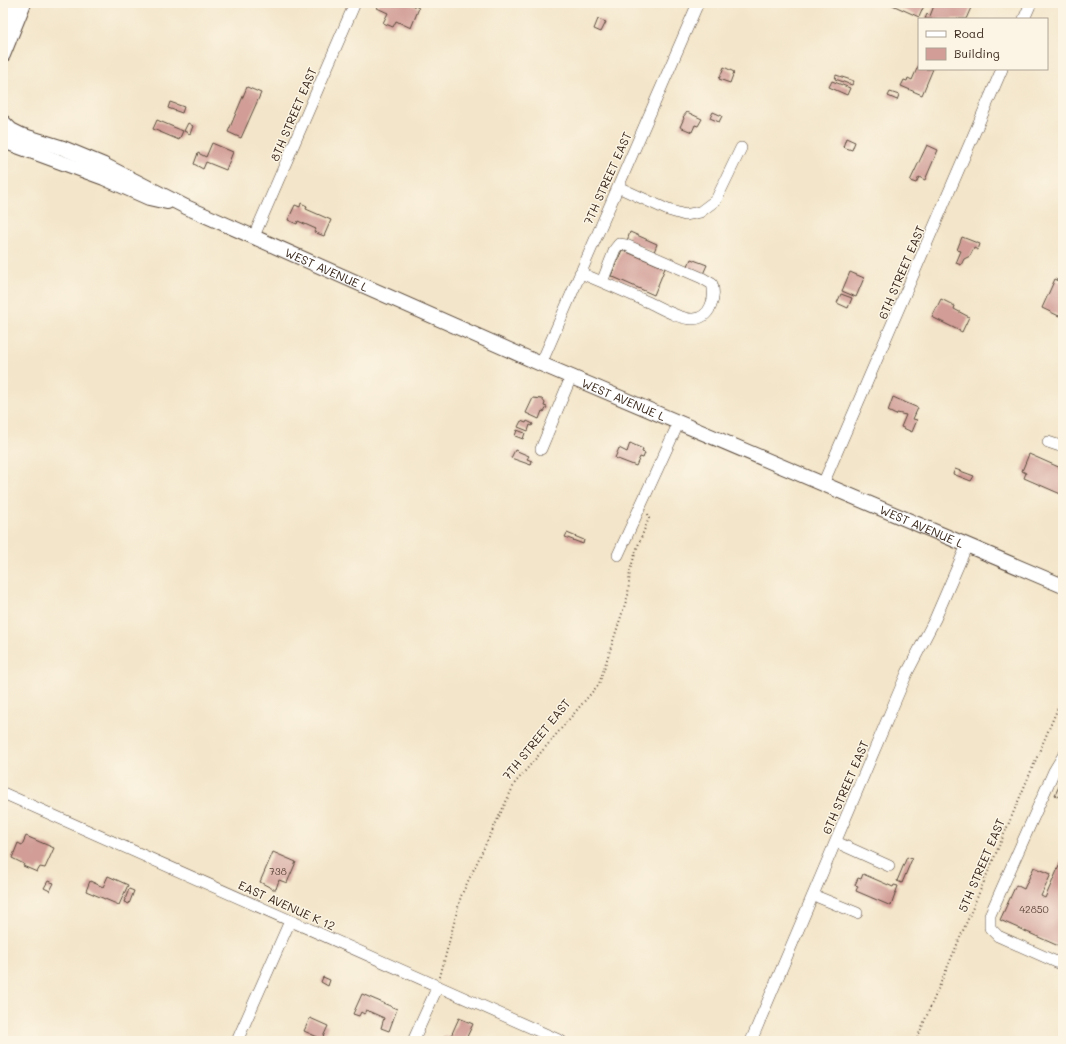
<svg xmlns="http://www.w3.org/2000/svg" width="1066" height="1044" font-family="Mali,sans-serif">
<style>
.building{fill:#d19d96}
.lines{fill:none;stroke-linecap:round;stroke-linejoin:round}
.minor-casing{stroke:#574638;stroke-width:12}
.major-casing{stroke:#574638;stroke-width:16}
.path{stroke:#574638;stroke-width:2;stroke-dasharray:1 3;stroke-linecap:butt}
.minor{stroke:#fff;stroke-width:11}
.major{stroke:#fff;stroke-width:14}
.labels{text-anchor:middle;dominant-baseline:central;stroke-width:3;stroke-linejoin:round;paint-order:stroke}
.number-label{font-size:10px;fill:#60473c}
.street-label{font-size:12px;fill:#3b2a1e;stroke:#fcf5e5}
</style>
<rect width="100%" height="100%" fill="#fcf5e5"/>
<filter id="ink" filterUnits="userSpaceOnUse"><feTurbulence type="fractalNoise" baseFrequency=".025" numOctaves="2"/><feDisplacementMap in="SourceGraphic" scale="8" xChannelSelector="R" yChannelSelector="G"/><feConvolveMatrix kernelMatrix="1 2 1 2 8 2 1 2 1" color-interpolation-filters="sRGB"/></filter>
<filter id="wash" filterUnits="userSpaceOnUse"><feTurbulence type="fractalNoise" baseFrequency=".012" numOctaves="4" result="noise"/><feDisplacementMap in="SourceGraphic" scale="16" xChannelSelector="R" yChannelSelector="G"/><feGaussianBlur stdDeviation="0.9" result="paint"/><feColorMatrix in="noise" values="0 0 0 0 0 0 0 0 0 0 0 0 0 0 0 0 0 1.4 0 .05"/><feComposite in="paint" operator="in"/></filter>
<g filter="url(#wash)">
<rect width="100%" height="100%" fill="#f3e5c9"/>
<g id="blocks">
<path class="building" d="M379,3H408L419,8L411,28L396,21L393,27L383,23L388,13L377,8Z
M888,3H917L924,6L919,17Z
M935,3H973L966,19H925L927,14L930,16Z
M598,19L606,22L601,32L594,29Z
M919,64V69H933L922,95L901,86L904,80L907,81L908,78L912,80Z
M724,67L734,72L730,83L719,79Z
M836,75L854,81L852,85L835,79Z
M832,81L850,88L847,95L829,87Z
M247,87L261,93L241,138L228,132Z
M890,92L899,95L897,100L888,96Z
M170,102L184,107L182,113L168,108Z
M687,112L702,119L698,126L695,125L692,132L680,127L684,118L683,117Z
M713,112L722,116L719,122L710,118Z
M157,120L183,131L179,140L153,129Z
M188,123L193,126L190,134L184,131Z
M846,138L855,142L852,150L843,147Z
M212,143L233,152L226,170L206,162L203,169L194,164L198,153L206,157Z
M927,145L938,150L925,180L919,177L916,183L910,181Z
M301,203L307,206L306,209L331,220L324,236L314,232L316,229L298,221L297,224L288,220L295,205L300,207Z
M630,232L657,244L654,252L627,241Z
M962,237L980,244L978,250L974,248L970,256L964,259L961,265L956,263L961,251L957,250Z
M622,250L665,268L654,295L611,276Z
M691,259L707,265L703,274L687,268Z
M850,272L864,278L856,297L842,291Z
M1055,279L1063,283V314L1061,313L1059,316L1042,308Z
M841,294L852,298L848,308L837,303Z
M941,299L955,306L954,309L969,317L962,332L932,317Z
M893,397L918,408L913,419L917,420L912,432L901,427L906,415L897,413L896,415L888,411Z
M533,398L542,399L545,403L544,406L547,407L544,412L542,411L539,419L526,413Z
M521,421L526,423L527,421L533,424L532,426L530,425L528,431L518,427Z
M517,430L525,433L523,439L515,436Z
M630,443L643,449L642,452L645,453L643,458L640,457L636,466L615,458L619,448L627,452Z
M515,450L529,456L527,459L532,461L531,465L511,458Z
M1029,454L1063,469V495L1024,478L1026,473L1022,471Z
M955,469L974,476L971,481L953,474Z
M567,533L584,540L583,544L565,537Z
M1063,778V799L1055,795Z
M26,836L54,848L45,868L40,867L37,872L23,866L24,864L12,858L18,843L22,845Z
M273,852L296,862L287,883L279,880L276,889H273L260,882Z
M907,857L912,859L902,883L897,881Z
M1063,857V948L1000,920L1016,885L1024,889L1034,867L1051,874L1041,896L1045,898Z
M863,874L893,887L894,885L898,886L891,906L856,891L858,886L855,885L858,878L861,879Z
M108,876L128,885L119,905L86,891L90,881L103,887Z
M48,881L54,883L50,891L44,888Z
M129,889L134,891L129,904L124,902Z
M323,977L330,980L328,986L321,982Z
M362,994L397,1009L389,1031L381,1028L384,1018L366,1010L364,1014L361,1012L359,1016L353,1014Z
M310,1018L328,1026L322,1039L304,1031Z
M459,1018L473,1024L465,1041H442L444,1036L450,1038Z"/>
</g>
</g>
<g filter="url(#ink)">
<use href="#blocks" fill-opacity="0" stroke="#574638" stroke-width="1"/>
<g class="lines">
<defs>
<path id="minor" d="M1024,19L1031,3
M618,187L668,210L685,215L700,212L716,200L741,148
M254,236L355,3
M580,273C603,282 625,292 648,302C659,307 681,320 693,319C711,318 716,297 712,284L702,278L626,245L619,244L615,249L602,282
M541,364L698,3
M1048,442L1063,447
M541,449L571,377
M823,484L1002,69
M618,555L679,422
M1063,756L1054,771L990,915V928L998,936L1063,965
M3,793L561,1041
M836,842L889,866
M813,895L857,913
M237,1041L290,921
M413,1041L438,986
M751,1041L907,673L935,619L967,545"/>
<g id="major">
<path d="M3,21L10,3"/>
<path d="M3,55L24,3"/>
<path id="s1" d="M3,122L11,130L21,135L63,148L104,165L186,207L541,364L1063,586"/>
<path d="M3,141L104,178L149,198L167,202"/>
</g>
</defs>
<use href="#minor" class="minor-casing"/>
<use href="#major" class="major-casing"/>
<path class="path" d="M440,977L461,896L515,783L599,684L628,595L630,570L637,548L649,518L648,514
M916,1041L1063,696"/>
<use href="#minor" class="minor"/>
<use href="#major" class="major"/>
</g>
</g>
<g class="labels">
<g class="number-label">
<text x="278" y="871">738</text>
<text x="1034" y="909">42850</text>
</g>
<g class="street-label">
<text transform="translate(293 114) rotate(-67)">8TH STREET EAST</text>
<text transform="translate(607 178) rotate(-66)">7TH STREET EAST</text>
<text stroke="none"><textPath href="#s1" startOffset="357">WEST AVENUE L</textPath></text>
<text transform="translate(901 272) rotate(-67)">6TH STREET EAST</text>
<text stroke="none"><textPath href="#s1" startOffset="681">WEST AVENUE L</textPath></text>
<text stroke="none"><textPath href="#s1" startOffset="1005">WEST AVENUE L</textPath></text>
<text transform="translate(536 739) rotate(-51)">7TH STREET EAST</text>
<text transform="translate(845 787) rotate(-67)">6TH STREET EAST</text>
<text transform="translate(981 865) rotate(-67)">5TH STREET EAST</text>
<text transform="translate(287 905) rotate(24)">EAST AVENUE K 12</text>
</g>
</g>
<rect width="1066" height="1044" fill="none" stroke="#fcf5e5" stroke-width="16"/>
<rect x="918" y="18" width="130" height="52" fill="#fcf5e5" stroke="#afa495"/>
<rect x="926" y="31" width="20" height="6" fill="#ffffff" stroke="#afa495"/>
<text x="954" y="38" font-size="12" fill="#3b2a1e">Road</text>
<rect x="926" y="48" width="20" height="12" fill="#d19d96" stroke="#afa495"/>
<text x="954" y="58" font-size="12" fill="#3b2a1e">Building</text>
</svg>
